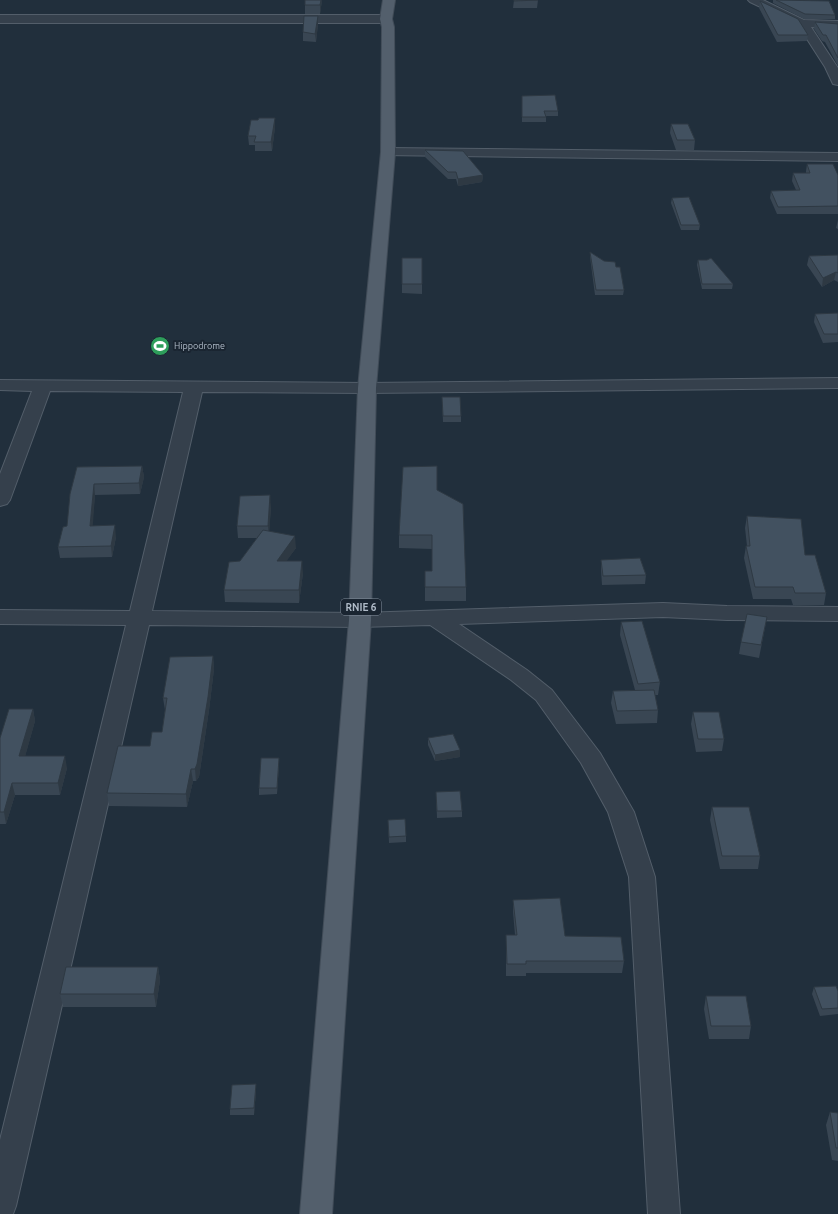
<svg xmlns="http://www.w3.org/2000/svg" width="838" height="1214" font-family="Ubuntu,sans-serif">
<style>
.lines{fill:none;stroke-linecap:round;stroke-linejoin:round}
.minor-casing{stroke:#535e6a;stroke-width:2}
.major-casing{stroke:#414c58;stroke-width:2}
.minor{fill:#35404c;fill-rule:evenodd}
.major{fill:#535f6c;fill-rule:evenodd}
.wall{fill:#394653}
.shaded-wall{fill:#2e3943}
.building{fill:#425160;stroke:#2e3943}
.labels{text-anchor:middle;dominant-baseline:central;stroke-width:4;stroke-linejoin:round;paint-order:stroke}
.far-poi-label{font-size:9px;fill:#b0bbc8;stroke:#1a2531;text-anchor:start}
.shield{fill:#1a2531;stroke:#838e9b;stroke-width:1}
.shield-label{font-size:10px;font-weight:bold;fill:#b0bbc8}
</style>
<rect width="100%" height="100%" fill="#212f3c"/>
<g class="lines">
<defs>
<path id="minor" d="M748,0H763L804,20L838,21V29L811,27L838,68V85L833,84L825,67L798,25L750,2Z
M0,15H386L390,16L392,19L390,22L386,23H0Z
M388,148L838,153V161L383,155L381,152L383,149Z
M838,378V388L367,393L202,392L152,611L360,613L663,603L727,606L838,607V621L727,620L663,617L459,624L527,670L552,690L600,753L634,812L655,877L680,1214H648L629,877L608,812L581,763L536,700L511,680L430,625L360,627L149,625L16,1206L13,1214H0V1140L126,625L0,624V610L130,611L183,392L50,391L10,500L7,504L0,506V474L32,391L0,390V380L367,383Z"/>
<path id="major" d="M383,0H395L392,19L394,27L395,152L376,388L371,620L332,1214H300L349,620L358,388L381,152L382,27L380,19Z"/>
</defs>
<use href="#minor" class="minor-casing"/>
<use href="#major" class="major-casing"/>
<use href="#minor" class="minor"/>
<use href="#major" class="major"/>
</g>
<path class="wall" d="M322,0L320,14H305V5Z
M514,0H538L537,8H513Z
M773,0H809L835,15V19H804L773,3Z
M760,1L808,35L807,41L777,42L759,8Z
M815,22L838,24V66L825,42L822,41L814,29Z
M318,24L316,42L303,41V32Z
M522,100L558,111V116H546V122H522Z
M671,124L695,140L694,150H676L670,133Z
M275,127L272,151H255V145H249L248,136Z
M425,150L483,175L482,182L458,186L456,179H448L425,157Z
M807,164L838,175V214H777L770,198L771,191L796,190L792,181L793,173H806V171Z
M672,198L700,225L699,230H681L671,203Z
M838,220V229L836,228Z
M590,252L604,261L616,267L624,290L623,295H595L590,257Z
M838,255V282L834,280L822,287L807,265L809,256Z
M402,258H422V294L402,293Z
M698,260L733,284L732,289H702L697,265Z
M838,313V342L823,343L814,322L815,314Z
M442,397L461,416V422H443Z
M142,466L144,477L140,494L95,495L92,526L116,537L112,557L60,558L58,547L67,526L77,467Z
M437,490L466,587V601H425V571H432V549L399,548V535Z
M271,507L269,531L296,548L286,561L303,573L299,603L225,602L224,590L240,561L257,538H238L237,526Z
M747,516L805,555L826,593L824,605H793L791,599H753L744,558L746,546H747L745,528Z
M601,560L646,575L645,584L602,585L601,570Z
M767,617L759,658L739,654L741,642Z
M621,622L660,682L658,695H655L658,710L657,723L616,724L611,703L613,691L635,690L620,635Z
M213,656L214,669L209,710L199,777L196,781H193L187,807L109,806L107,793L150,746L162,732L165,710L163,698Z
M33,709L35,721L25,756L67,768L60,795H15L6,824H0V738Z
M693,712L724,739L722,751L696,752L691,724Z
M428,738L460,750V757L435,761L428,745Z
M279,758V764L277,794L259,795V788Z
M436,792L462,811V817L437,818Z
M712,807L760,856L758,869H720L710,820Z
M388,820L406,836V842L389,843Z
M513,900L565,936L624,961L622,973H526V976H506V935H515L513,912Z
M158,967L160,980L156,1007H63L60,994Z
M814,987L838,991V1014L820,1016L812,994Z
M706,996L751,1026L749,1039H709L704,1009Z
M256,1084V1091L254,1115H230V1109Z
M830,1112L838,1113V1161L832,1160L826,1125Z"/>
<path class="shaded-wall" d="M321,0H322L320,14V5Z
M318,16V24L316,42L315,34Z
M275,118V127L272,151L271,142Z
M483,175L482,182L458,186V179Z
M836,272L834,280L822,287L823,278Z
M142,466L144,477L140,494L139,483Z
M94,484L95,495L92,537L90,526Z
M270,495L271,507L269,538L268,526Z
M115,525L116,537L112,557L111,546Z
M295,536L296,548L278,573L277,561Z
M302,561L303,573L299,603V590Z
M213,656L214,669L209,710L199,777L196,781L195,769Z
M33,709L35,721L22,768L19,756Z
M460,750V757L435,761V755Z
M65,756L67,768L60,795L58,783Z
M279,758V764L277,794V788Z
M191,769L193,781L187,807L186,794Z
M12,783L15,795L6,824L4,812Z
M158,967L160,980L156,1007L154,994Z
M256,1084V1091L254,1115V1108Z"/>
<path class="building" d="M305,0H321L320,5H305Z
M514,0H538L514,1Z
M776,0L829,1L835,15L805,14Z
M760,1L798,19L808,35H778Z
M304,16H318L315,34L303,32Z
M815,22L838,24V58L826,35H823Z
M555,95L558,111H544L546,117H522V96Z
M259,118H275L271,142H254L256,136H248L251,120H258Z
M671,124H688L695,140H677Z
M425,150L463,151L483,175L458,179L456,172H448Z
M807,164H833L838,175V206L778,207L771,191L800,190L793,173H810Z
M689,197L700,225H681L672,198Z
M590,252L604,261L615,262L616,267H620L624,290H596Z
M838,255V273L836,272L823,278L809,256Z
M402,258H422V284H402Z
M711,258L733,284H702L698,260H707Z
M838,313V334H824L815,314Z
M442,397H460L461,416H443Z
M142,466L139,483L94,484L90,526L115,525L111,546L58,547L63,527L67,526L70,494L77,467Z
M437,466V490L463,504L466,587H425V571H432V535H399L403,467Z
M270,495L268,526H237L240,496Z
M747,516L801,519L805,555H815L826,593H795L793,587H755L746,546H750Z
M263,530L295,536L277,561H302L299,590H224L229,562L240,561Z
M640,558L646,575L603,576L601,560Z
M747,614L767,617L761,645L741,642Z
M642,621L660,682L638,684L621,622Z
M213,656L208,697L197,764L195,769H191L186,794L107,793L118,746H150L152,732H162L167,698H163L170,657Z
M654,690L658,710L617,711L613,691Z
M9,709H33L19,756H65L58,783H12L4,812H0V738Z
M693,712H719L724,739H698Z
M453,734L460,750L435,755L428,738Z
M261,758H279L277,788H259Z
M460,791L462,811H437L436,792Z
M712,807H749L760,856H722Z
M405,819L406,836L389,837L388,820Z
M560,898L565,936L621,937L624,961H526V964H507L506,935H517L513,900Z
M66,967H158L154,994H60Z
M836,986L838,991V1008L822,1009L814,987Z
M706,996H746L751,1026H711Z
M256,1084L254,1108L230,1109L232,1085Z
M830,1112L838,1113V1148H836Z"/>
<defs>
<symbol id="stadium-disc" viewBox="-11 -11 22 22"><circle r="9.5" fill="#2e9e5b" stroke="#1a2531"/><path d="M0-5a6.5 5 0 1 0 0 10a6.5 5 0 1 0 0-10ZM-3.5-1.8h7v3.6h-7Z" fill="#fff"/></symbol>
</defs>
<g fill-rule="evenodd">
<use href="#stadium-disc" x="149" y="335" width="22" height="22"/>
</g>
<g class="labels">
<g class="far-poi-label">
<text x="174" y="346">Hippodrome</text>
</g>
<rect class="shield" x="341" y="599" width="40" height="16" rx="3"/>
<g class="shield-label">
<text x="361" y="607">RNIE 6</text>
</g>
</g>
</svg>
